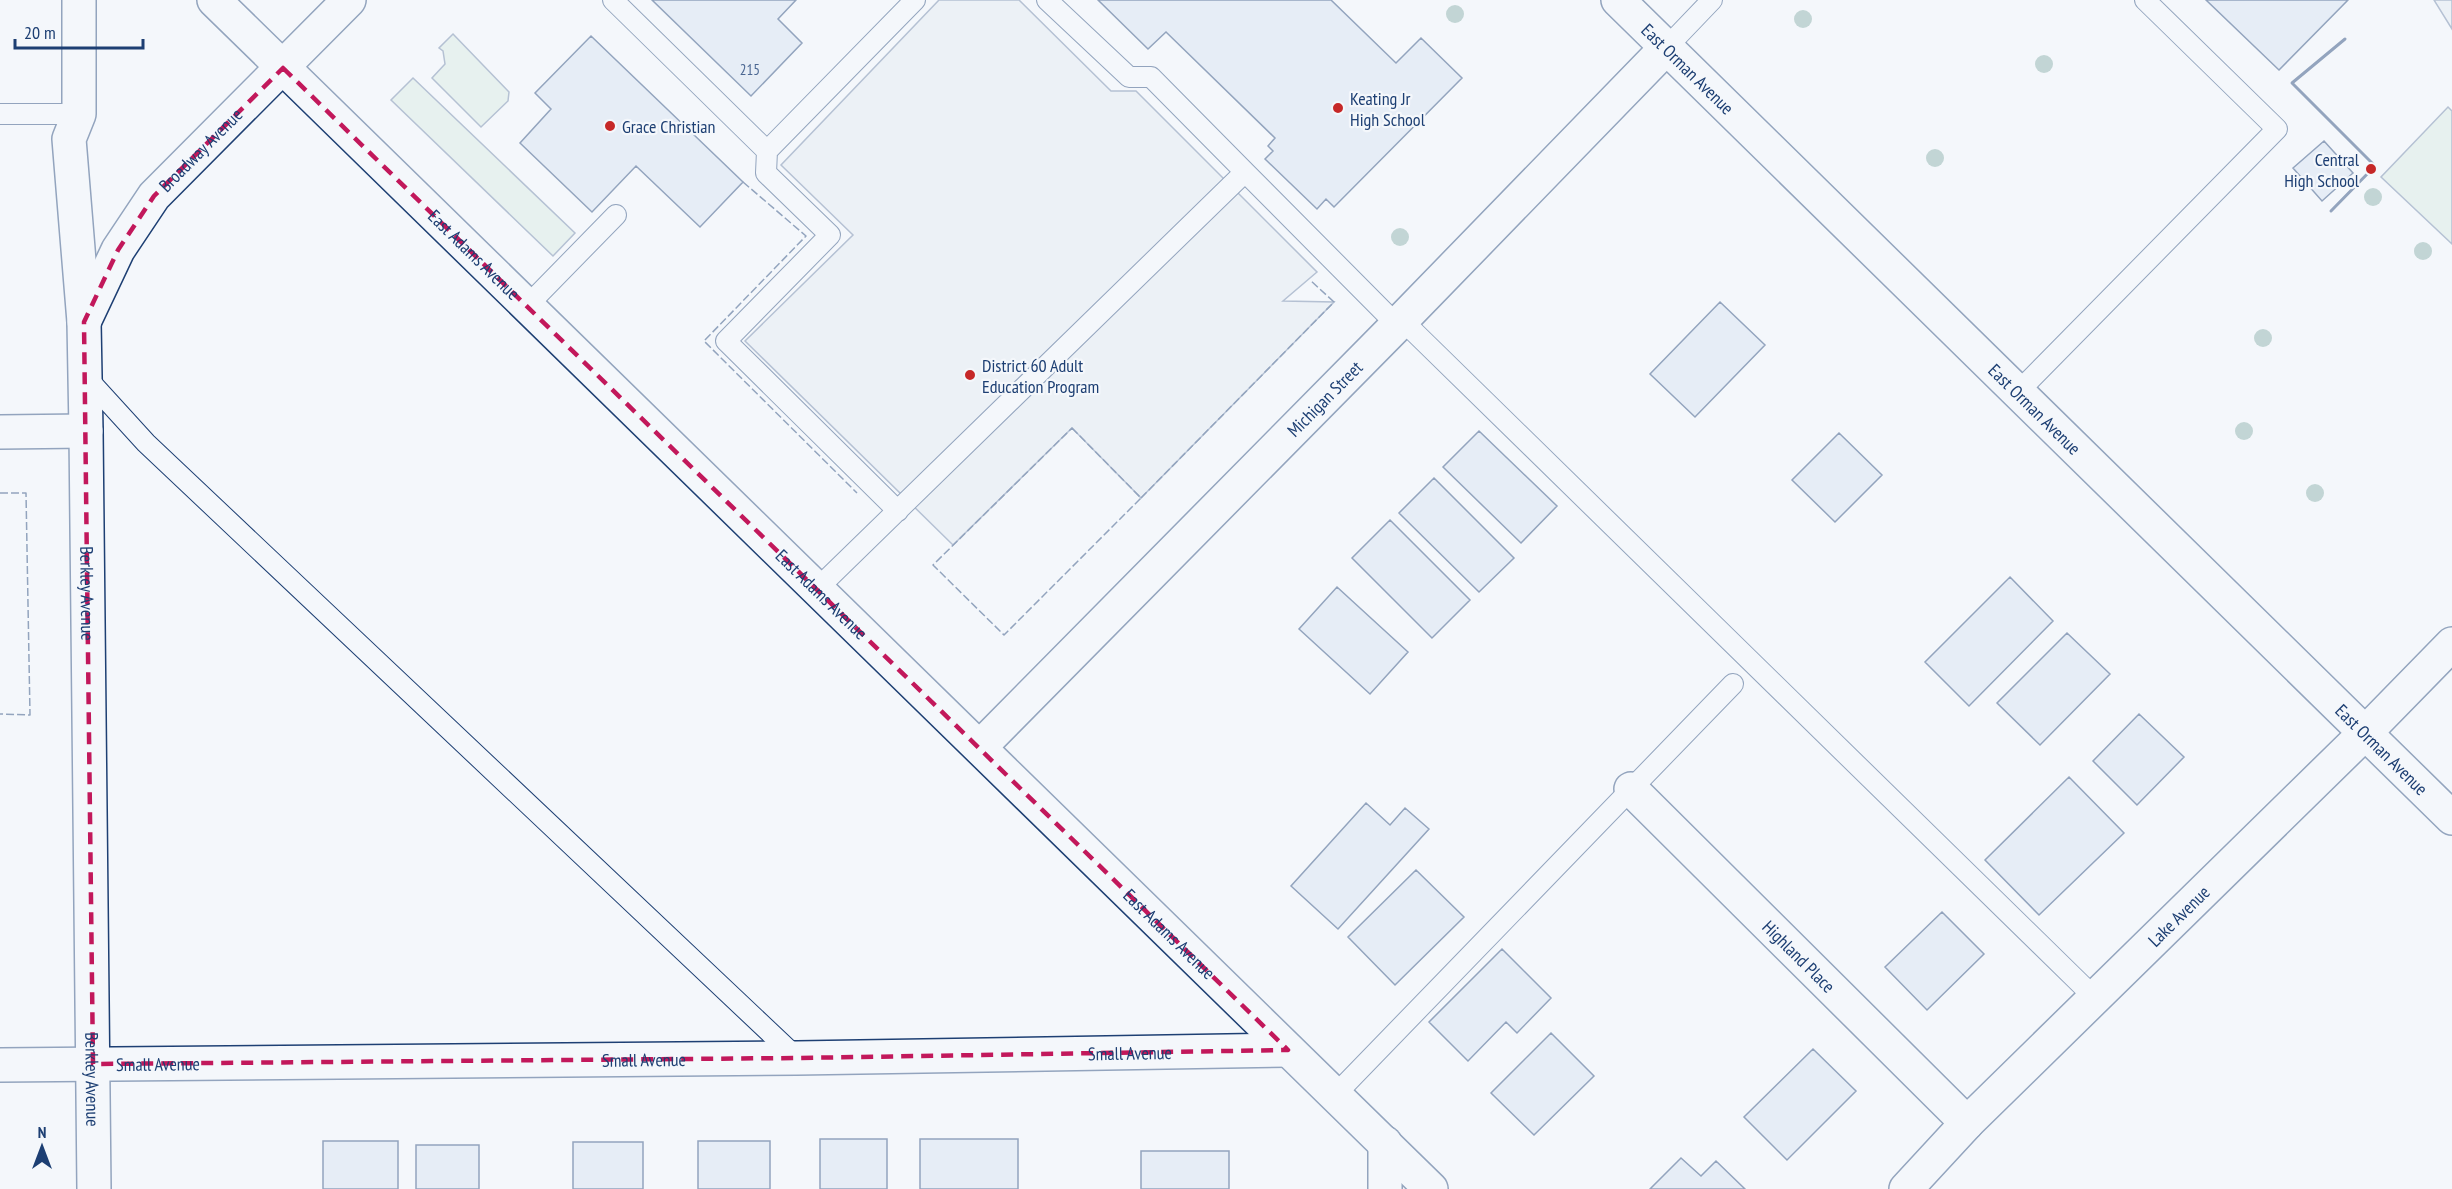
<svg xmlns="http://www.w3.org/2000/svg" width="2452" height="1189" font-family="'PT Sans Narrow',sans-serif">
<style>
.green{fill:#d7e8df;stroke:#687fa3;stroke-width:1.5}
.parking{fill:#e3e8f0;stroke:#687fa3;stroke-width:1.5}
.building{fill:#d5e0f0;stroke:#1d3f73;stroke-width:1.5}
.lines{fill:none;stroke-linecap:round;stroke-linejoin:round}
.service-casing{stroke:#1d3f73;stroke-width:22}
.minor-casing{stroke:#1d3f73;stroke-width:36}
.tertiary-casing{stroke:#1d3f73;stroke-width:36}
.service{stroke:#f4f7fb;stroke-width:20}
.minor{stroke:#f4f7fb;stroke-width:33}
.tertiary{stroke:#f4f7fb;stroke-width:33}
.fence{stroke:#1d3f73;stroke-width:1.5;stroke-dasharray:8 3;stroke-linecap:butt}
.wall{stroke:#1d3f73;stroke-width:3}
.tree{fill:#86aba6}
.marked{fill:none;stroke:#c2185b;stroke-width:4.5;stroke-dasharray:12 8;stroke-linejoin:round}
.poi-dot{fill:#c62828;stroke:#f4f7fb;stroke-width:2}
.labels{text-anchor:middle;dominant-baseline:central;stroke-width:4.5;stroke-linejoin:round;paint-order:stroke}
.number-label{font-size:15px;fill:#4b6792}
.street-label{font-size:18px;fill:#1d3f73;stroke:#f4f7fb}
.poi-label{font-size:18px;fill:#1d3f73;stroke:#f4f7fb;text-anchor:start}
</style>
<rect width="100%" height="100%" fill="#f4f7fb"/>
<path class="green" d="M453,34L509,92L508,101L481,127L432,78L445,64L443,51L439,48Z
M413,78L575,233L553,256L391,100Z
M2448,107L2452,111V244L2381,177Z"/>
<path class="parking" d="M939,0H1019L1111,91H1136L1317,272L1283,301L1334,302L1141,498L1072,428L953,545L745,341L853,235L781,165Z
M2434,0H2452V29Z"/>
<path class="building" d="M652,0H796L778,19L802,43L751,96Z
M1098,0H1331L1396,63L1421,38L1462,78L1334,207L1326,199L1317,209L1265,159L1273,151L1268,146L1275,138L1166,32L1148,49Z
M2206,0H2348L2279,70Z
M591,36L743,182L700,227L636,166L592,212L520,143L551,109L535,93Z
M2324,141L2353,173L2322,201L2293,168Z
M1720,302L1765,345L1695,417L1650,374Z
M1479,431L1557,506L1521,543L1443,467Z
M1839,433L1882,475L1835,522L1792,480Z
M1434,478L1514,558L1479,592L1399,513Z
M1390,520L1470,600L1432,638L1352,558Z
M2010,577L2053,621L1969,706L1925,662Z
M1337,587L1408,652L1370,694L1299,629Z
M2067,633L2110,674L2040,745L1997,703Z
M2139,714L2184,757L2137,805L2093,761Z
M2069,777L2124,833L2039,915L1985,860Z
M1366,803L1390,825L1405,808L1429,829L1338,929L1291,886Z
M1416,870L1464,917L1395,985L1348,937Z
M1942,912L1984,954L1927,1010L1885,967Z
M1502,949L1551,998L1517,1033L1506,1022L1468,1061L1429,1022Z
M1551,1033L1594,1076L1534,1135L1491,1093Z
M1813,1049L1856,1091L1787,1160L1744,1117Z
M820,1139H887V1189H820Z
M920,1139H1018V1189H920Z
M323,1141H398V1189H323Z
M698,1141H770V1189H698Z
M573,1142H643V1189H573Z
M416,1145H479V1189H416Z
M1141,1151H1229V1189H1141Z
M1681,1158L1701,1176L1716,1161L1745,1189H1650Z"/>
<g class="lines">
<defs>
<path id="service" d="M613,0L767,151L915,0
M1047,0L1129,77H1151L1245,172
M1667,47L1712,0
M0,114H79
M767,151L766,173L830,235L726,341L898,511
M527,306L616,215
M1402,320L2095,998
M84,375L146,443L797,1058
M2018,392L2277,129L2145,0
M818,588L1245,172L1397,325
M1335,1095L1733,684"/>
<g id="minor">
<path id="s1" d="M79,0V114L69,139L84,322L86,431L94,1189"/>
<path id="s2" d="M214,0L1431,1189"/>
<path id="s3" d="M84,322L118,250L154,196L349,0"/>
<path d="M0,432L86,431"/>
<path id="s4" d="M980,747L1397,325L1667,47"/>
<path id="s5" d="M1631,789L1967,1123"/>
<path id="s6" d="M0,1065L797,1058L1288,1050"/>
<path d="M1385,1143V1189"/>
</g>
<g id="tertiary">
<path id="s7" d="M1618,0L2452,818"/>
<path id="s8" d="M1906,1189L1967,1123L2365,733L2452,644"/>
</g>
</defs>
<use href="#service" class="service-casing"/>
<use href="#minor" class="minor-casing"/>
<use href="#tertiary" class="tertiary-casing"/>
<use href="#service" class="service"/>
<use href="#minor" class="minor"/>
<use href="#tertiary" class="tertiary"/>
<path class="fence" d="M743,182L806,236L704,341L857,493
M1072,428L1141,498L1004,635L933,565Z
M0,493H26L30,715L0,714
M1141,498L1334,302L1310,280"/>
<path class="wall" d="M2331,211L2375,166L2292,83L2345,39"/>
</g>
<g class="tree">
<circle cx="1455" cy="14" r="9"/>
<circle cx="1803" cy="19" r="9"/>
<circle cx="2044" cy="64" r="9"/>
<circle cx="1935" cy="158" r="9"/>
<circle cx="2373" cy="197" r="9"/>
<circle cx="1400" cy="237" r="9"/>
<circle cx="2423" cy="251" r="9"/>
<circle cx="2263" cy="338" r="9"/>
<circle cx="2244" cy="431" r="9"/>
<circle cx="2315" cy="493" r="9"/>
</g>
<path d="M0 0H2452V1189H0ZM283,68L1288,1050L797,1058L93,1064L84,322L118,250L154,196Z" fill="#f4f7fb" fill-opacity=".55" fill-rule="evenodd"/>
<path class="marked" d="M283,68L1288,1050L797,1058L93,1064L84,322L118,250L154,196Z"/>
<g class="poi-dot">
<circle cx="1338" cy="108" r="6"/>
<circle cx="610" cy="126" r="6"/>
<circle cx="2371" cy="169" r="6"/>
<circle cx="970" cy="375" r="6"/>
</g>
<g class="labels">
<g class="number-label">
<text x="750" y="69">215</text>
</g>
<g class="street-label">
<text stroke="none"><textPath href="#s7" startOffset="98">East Orman Avenue</textPath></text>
<text stroke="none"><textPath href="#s3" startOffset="210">Broadway Avenue</textPath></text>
<text stroke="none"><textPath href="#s2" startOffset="364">East Adams Avenue</textPath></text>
<text stroke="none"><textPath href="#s4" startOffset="490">Michigan Street</textPath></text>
<text stroke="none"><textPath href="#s7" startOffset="584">East Orman Avenue</textPath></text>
<text stroke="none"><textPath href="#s1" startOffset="596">Berkley Avenue</textPath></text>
<text stroke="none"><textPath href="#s2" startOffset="850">East Adams Avenue</textPath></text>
<text stroke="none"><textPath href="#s7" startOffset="1070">East Orman Avenue</textPath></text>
<text stroke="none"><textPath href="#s8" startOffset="386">Lake Avenue</textPath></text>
<text stroke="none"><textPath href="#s2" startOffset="1336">East Adams Avenue</textPath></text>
<text stroke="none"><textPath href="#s5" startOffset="237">Highland Place</textPath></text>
<text stroke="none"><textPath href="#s6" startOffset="1130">Small Avenue</textPath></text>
<text stroke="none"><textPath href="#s6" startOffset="644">Small Avenue</textPath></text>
<text stroke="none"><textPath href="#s6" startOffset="158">Small Avenue</textPath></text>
<text stroke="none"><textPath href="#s1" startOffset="1082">Berkley Avenue</textPath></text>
</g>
<g class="poi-label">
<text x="1350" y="98">Keating Jr<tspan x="1350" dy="21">High School</tspan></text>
<text x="622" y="126">Grace Christian</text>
<text x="2359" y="159" text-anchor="end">Central<tspan x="2359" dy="21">High School</tspan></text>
<text x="982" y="365">District 60 Adult<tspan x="982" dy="21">Education Program</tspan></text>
</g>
</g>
<g transform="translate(42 1147)" stroke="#f4f7fb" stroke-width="4.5" paint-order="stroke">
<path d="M0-4.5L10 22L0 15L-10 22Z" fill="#1d3f73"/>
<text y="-9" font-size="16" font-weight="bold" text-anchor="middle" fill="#1d3f73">N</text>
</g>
<path d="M15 39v9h128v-9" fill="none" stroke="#1d3f73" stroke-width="3"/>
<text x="24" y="39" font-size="18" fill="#1d3f73" stroke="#f4f7fb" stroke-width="4.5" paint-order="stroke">20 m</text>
</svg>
